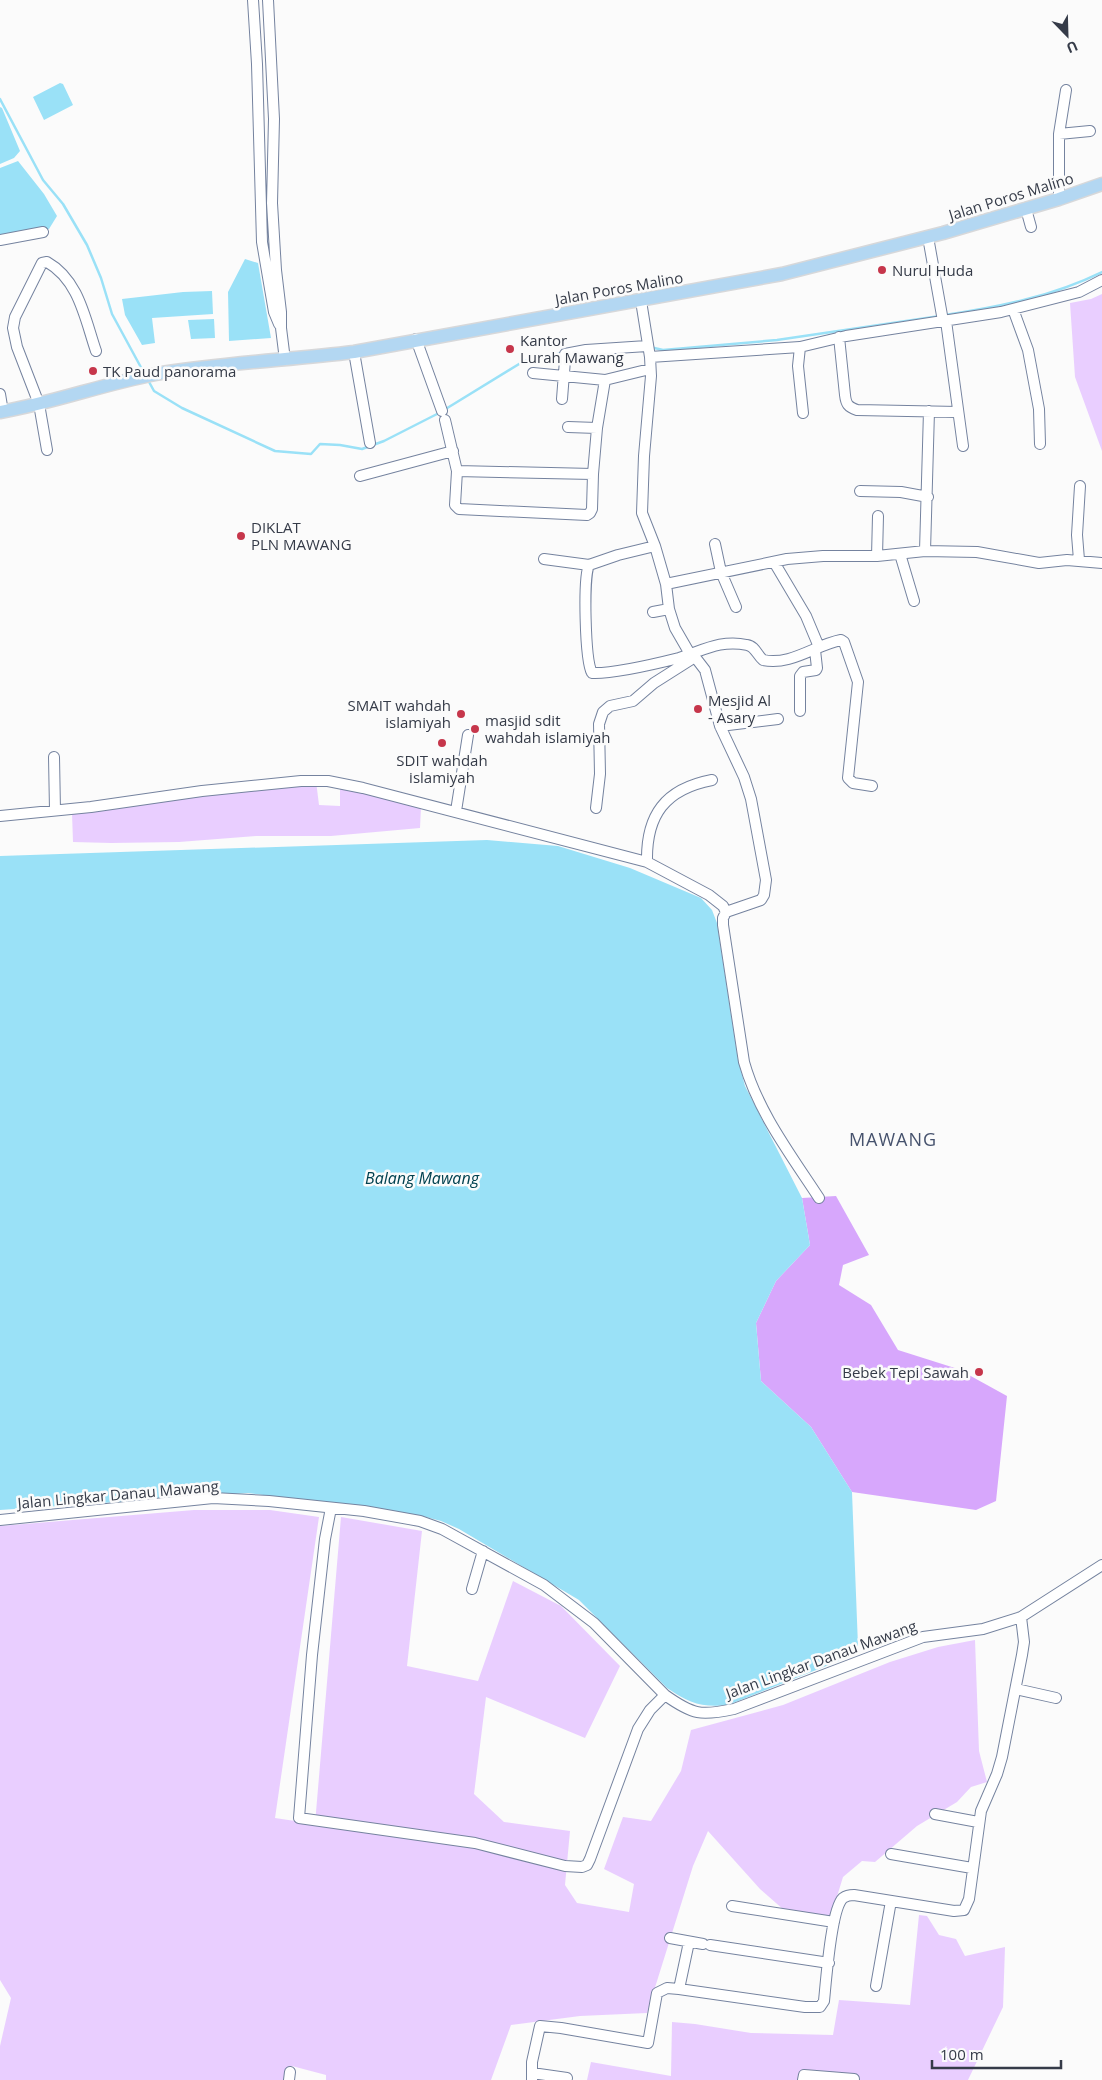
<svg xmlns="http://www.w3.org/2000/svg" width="1102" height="2080" font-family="'Open Sans',sans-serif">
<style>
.green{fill:#e9ceff}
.forest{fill:#d7a7fc}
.water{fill:#9ae1f7}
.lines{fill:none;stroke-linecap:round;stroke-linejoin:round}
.stream{stroke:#9ae1f7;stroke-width:2.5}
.minor-casing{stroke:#75839f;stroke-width:12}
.major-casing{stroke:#d7d8da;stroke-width:15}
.minor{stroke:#fff;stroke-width:10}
.major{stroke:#b3d7f2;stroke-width:12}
.poi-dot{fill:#c6364b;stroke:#fbfbfb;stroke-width:2}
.labels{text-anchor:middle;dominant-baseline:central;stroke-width:5;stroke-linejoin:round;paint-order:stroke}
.street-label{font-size:15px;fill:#353b48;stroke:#fbfbfb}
.poi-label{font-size:15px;fill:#353b48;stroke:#fbfbfb;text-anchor:start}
.water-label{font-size:16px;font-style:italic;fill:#004150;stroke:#fbfbfb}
.quarter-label{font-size:18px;letter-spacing:1px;fill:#46526d;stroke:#fbfbfb}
</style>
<rect width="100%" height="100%" fill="#fbfbfb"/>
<path class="green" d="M1102,294V451L1075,377L1070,303L1091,299Z
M316,781L319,805L340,806V787L421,807L420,828L331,836H256L179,842L111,843L73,842L72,813L112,809L170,798Z
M194,1510H270L319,1517L275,1818L315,1824L341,1517L422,1531L407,1666L478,1681L513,1581L561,1606L620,1666L585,1738L486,1697L474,1794L504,1822L570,1831L565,1885L577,1903L629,1912L634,1884L604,1869L623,1817L651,1821L681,1771L691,1730L783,1705L890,1662L938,1647L975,1640L979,1751L987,1782L971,1787L957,1802L917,1826L875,1862L862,1861L843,1877L831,1916L784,1910L760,1889L708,1831L693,1866L647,2013L580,2016L511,2025L491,2080H326V2075L292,2066L287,2080H0V2046L11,1998L0,1980V1526Z
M919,1915L927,1916L939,1935L956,1939L965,1956L1005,1947L1003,2007L968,2080H587L591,2062L671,2076L672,2022L695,2024L751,2033L833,2035L839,2000L910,2005Z"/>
<path class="forest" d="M836,1196L869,1255L843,1265L839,1285L871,1305L898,1350L958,1369L1007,1396L996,1501L976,1510L852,1492L811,1427L761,1381L756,1323L776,1281L810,1245L802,1198Z"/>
<path class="water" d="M60,83L63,84L73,105L44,120L33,97Z
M0,107L2,108L20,151L14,158L0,164Z
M18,161L44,194L57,216L49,229L0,238V168Z
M245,259L258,263L271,338L229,341L228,292Z
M212,291L213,314L152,318L155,343L142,345L125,315L122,299L183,292Z
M214,319L215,338L191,339L188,320Z
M487,840L558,846L630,868L701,898L712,910L717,923L738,1060L745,1086L802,1198L810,1245L776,1281L756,1323L761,1381L811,1427L852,1492L858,1646L856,1653L849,1657L728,1705C702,1708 689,1703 667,1688L579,1600L459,1529L441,1521L422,1516L248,1493L0,1510V856Z"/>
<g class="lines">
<path class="stream" d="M0,99L43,180L63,204L87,245L101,278L112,314L144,373
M945,315C999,307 1053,296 1102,272
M650,347L663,350L777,340L940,316
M148,380L154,391L182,408L275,451L311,454L320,444L340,445L362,449L384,441L439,413
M444,410L524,361L563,353"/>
<defs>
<path id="minor" d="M253,0L257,64L262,242L274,312L279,324
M268,0L274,119L272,203L276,270L281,312V328L285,360
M1059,134L1090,131
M1059,199V134L1066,90
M1026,209L1031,227
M928,237L943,321
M0,240L43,232
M641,301L650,357L651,376L644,456L642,513L655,546L666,584L669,609L675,628L690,654L695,657L705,670L720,726L744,777L751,799L766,880L764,895L761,900L726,912
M1013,309L1028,350L1039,409L1040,444
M946,321L963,446
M839,337L845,395C846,404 848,407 857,410L958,412
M416,339L442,411
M800,347L798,366L803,413
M354,352L370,443
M565,354L586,350L647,346
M650,357L800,347L846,336L1001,312L1079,292L1102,280
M533,373L605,380
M0,394L3,412
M562,399L565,360
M445,420L457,471L455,505L459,509L587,515L590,513L592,509L593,474
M568,427L597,428
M47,450L39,404L17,347L13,328L15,317L42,263L47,262C79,280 85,319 96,351
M457,471L593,474L597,428L605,380L650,369
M360,476L453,451
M860,491L901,492L928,497
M715,544L721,572L736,607
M655,546L618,555L589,565C583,578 585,660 592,673C612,674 659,663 679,658C702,651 721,639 747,645C755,646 757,655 763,660C791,666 815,645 841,640L844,642L858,682L848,778L853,783L872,786
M925,551L929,411
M900,554L914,601
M877,556L878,516
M544,559L589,565
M1079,560L1077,535L1080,486
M774,562L806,616L819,647
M666,584L787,559L823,556H877L925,551L977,552L1039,563L1067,560L1102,563
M653,612L669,609
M800,711V676L803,672L816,670L817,668L815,650
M720,726L778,719
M54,757L55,810
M596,808L600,774L599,724L603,712L610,706L633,701L654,683L695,657
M456,811L468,735
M0,816L91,807L202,791L301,781H328L363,788L647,862L709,895L723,906L726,912L723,918V925L744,1062C758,1112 791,1155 819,1198
M647,862C646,815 665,789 712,780
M331,1508L325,1539L312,1655L299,1818L475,1843L565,1866L582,1867L587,1865L590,1859L638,1729L650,1710L665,1695
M0,1520L213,1498L269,1501L364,1511L420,1521L442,1529L544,1585L594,1623L665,1695C693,1715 701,1716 734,1709L923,1637L983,1629L1021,1617L1102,1565
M472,1589L483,1551
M1016,1689L1056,1698
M935,1814L978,1822
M891,1854L972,1868
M732,1906L834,1922
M670,1938L703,1944
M710,1945L829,1963
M876,1986L891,1901
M679,1989L689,1942
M532,2073L567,2078
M289,2080L290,2072
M532,2080V2062L540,2026L561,2028L648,2043L657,1993L667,1988L679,1989L805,2007H820L824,2001C826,1982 831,1909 843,1898C847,1895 850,1895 854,1895L954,1911L964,1910L969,1899L981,1811L997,1774L1002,1757L1022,1655L1024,1642L1021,1617
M803,2080L804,2075L854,2079"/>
<path id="major" d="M0,412C53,403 103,384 156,374C222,363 288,360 354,352L782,274L943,233L1059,199L1102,184"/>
</defs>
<use href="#minor" class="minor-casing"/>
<use href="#major" class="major-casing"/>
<use href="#minor" class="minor"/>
<use href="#major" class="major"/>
</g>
<g class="poi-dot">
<circle cx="882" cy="270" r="5"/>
<circle cx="510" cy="349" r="5"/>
<circle cx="93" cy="371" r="5"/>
<circle cx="241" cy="536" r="5"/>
<circle cx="698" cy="709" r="5"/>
<circle cx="461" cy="714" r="5"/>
<circle cx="475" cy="729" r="5"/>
<circle cx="442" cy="743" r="5"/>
<circle cx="979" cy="1372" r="5"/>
</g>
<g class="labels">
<g class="street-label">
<text transform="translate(1011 196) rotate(-17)">Jalan Poros Malino</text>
<text transform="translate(619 288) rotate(-10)">Jalan Poros Malino</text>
<text transform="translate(118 1494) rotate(-5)">Jalan Lingkar Danau Mawang</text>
<text transform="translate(821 1659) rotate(-20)">Jalan Lingkar Danau Mawang</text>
</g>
<g class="poi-label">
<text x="892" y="270">Nurul Huda</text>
<text x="520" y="340">Kantor<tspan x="520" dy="17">Lurah Mawang</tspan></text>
<text x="103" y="371">TK Paud panorama</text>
<text x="251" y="527">DIKLAT<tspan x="251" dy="17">PLN MAWANG</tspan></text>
<text x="708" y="700">Mesjid Al<tspan x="708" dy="17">- Asary</tspan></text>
<text x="451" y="705" text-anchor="end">SMAIT wahdah<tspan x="451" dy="17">islamiyah</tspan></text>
<text x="485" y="720">masjid sdit<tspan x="485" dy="17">wahdah islamiyah</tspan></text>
<text x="442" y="760" text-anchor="middle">SDIT wahdah<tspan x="442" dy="17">islamiyah</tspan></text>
<text x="969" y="1372" text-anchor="end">Bebek Tepi Sawah</text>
</g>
<g class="water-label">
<text x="422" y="1178">Balang Mawang</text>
</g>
<g class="quarter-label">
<text x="893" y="1139">MAWANG</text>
</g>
</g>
<g transform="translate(1067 35) rotate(157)" stroke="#fbfbfb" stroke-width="4" paint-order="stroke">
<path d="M0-4L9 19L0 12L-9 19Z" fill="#353b48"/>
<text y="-8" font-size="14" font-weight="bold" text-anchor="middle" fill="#353b48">U</text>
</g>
<path d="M932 2060v8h129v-8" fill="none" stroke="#353b48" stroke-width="2.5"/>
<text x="940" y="2060" font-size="15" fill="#353b48" stroke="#fbfbfb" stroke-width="4" paint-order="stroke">100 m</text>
</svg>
